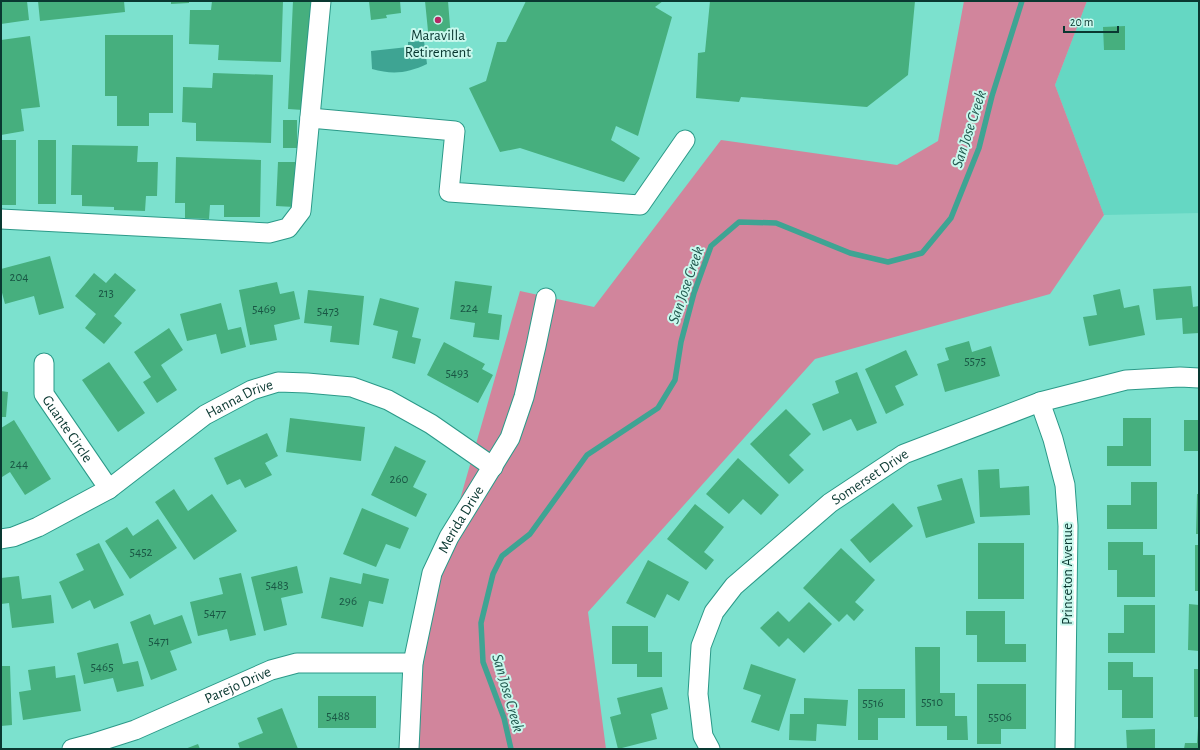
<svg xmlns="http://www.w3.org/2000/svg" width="1200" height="750" font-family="'Alegreya Sans',sans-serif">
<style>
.built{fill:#65d7c3}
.green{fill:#d1859c}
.water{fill:#3ea493}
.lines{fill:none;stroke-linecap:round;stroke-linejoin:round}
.stream{stroke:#3ea493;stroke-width:5.5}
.building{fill:#46af7e}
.minor-casing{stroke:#2b9988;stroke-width:21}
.minor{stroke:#fff;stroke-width:19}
.poi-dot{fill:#b42964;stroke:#c9f8ed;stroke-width:1.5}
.labels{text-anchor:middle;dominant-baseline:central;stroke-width:4;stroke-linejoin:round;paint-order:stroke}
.number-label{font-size:13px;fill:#195644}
.poi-label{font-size:15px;fill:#0a3831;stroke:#c9f8ed}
.street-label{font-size:15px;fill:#0a3831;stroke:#c9f8ed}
.water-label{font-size:16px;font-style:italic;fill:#235b51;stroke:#c9f8ed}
</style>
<rect width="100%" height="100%" fill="#7ce1ce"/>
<path class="built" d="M1087,1H1199V213L1104,215L1055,85Z"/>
<path class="green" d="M964,1H1087L1055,85L1104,215L1050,294L815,359L588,612L606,749H409L413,663L520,291L594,307L721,140L897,165L938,141Z"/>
<path class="water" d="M424,41L427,64C408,73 393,75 372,69L371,51L408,47V42Z"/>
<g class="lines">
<path class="stream" d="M511,749L504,718L483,662L481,623L493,574L502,556L530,534L587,455L658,408L675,380L681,342L694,293L711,246L739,222L776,223L850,253L888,262L922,253L951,218L979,148L992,96L1022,1"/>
</g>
<path class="building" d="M1,1H27L29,20L1,24Z
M38,1H124L125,12L40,21Z
M171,1H189V3L171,4Z
M212,1H283L281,62L218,60L219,45L189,44L190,10H211Z
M293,1H312L303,110L288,109Z
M369,1H400L401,13L386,15L387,18L371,20Z
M425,1H448L451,39L429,41Z
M526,1H663L655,7L672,17L638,136L616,126L611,140L640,158L624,182L520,148L500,152L469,88L486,81L497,42H506Z
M710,1H915L908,75L867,107L741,97L739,102L696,98L698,53L705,52Z
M1125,26V50H1104L1103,27Z
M105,35H173V113H149V126H117V96H105Z
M30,36L40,107L21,109L24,131L1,135V40Z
M213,73L273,75L271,143L196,141V123L182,122L183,87L212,88Z
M283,120H297V148H283Z
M1,140H16V205H1Z
M38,140H56V204H38Z
M72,145L138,146L137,162H158L157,196H146L145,211L114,210V207L82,206V195H71Z
M176,157L261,160L260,217H224V205H210L209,219L185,218V203H175Z
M278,162H295L294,207L276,206Z
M50,256L64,308L39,315L34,296L5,304L1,289V269Z
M94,273L106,283L115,273L136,290L114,316L122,323L104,344L85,328L96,314L75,296Z
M455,281L492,286L488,313L502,315L499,340L473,337L475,323L450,319Z
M277,282L280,294L294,291L300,319L274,325L277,340L250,345L239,290Z
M1191,286L1193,307L1199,306V333L1183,334L1182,318L1156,320L1153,289Z
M1120,289L1124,308L1139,305L1145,335L1089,346L1083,317L1097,315L1093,295Z
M308,290L364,296L359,345L330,342L332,326L304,323Z
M380,298L419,308L412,337L421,339L415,364L392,358L398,331L373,325Z
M221,303L228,330L241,327L246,347L221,354L216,334L187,341L180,314Z
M169,328L183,350L161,365L177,390L157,403L143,382L151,377L134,352Z
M969,341L972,352L991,346L1000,376L945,392L937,364L949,360L945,348Z
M444,342L485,364L482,369L493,375L478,403L427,375Z
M906,350L918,375L895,386L904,405L886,414L865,369Z
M109,362L145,413L118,432L82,380Z
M857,372L877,423L857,431L851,419L823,431L812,404L839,393L835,381Z
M1,391L8,392L6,417H1Z
M786,409L811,434L789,455L804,470L789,484L750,444Z
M290,418L365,427L361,461L286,452Z
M1123,418H1151V466H1107V446H1123Z
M14,420L51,479L25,495L10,472L2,477L1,476V428Z
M1184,420H1199V451H1184Z
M267,433L278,456L265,463L272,475L245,488L240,479L227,485L214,458Z
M395,446L426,461L413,487L427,494L416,517L371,495Z
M738,458L779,495L761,515L743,499L729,514L706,494Z
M999,469L1000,488L1029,486L1030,515L980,517L978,470Z
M962,478L975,523L926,538L917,507L942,500L937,485Z
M1131,482H1157V529H1107V505H1131Z
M174,489L188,511L212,494L237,531L194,560L155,502Z
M1197,494H1199V534H1196Z
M893,503L913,526L870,563L850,540Z
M695,504L724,527L704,552L714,560L706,570L667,539Z
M362,508L409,528L400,549L386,544L376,567L343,554Z
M158,519L177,548L130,579L105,541L127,527L133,536Z
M1108,542H1143V555H1155V597H1117V570H1108Z
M99,543L124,595L94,609L90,600L72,609L59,582L84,570L76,554Z
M978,543H1024V599H978Z
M1195,545H1199V591H1195Z
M841,548L875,580L855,602L864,610L854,621L847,614L839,622L803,588Z
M648,560L689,582L679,601L667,594L655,618L626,603Z
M297,566L303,593L281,598L287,625L264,631L251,577Z
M241,573L256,635L230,641L227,629L198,636L190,602L223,594L219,578Z
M363,573L389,579L383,604L369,601L363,627L321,618L330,577L361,584Z
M19,576L22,599L51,595L54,623L12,628L9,603L1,604V578Z
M809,602L832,624L804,653L788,638L779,647L760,628L778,611L789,622Z
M1189,604L1199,605V651L1188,650Z
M1124,605H1155V653H1108V633H1124Z
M966,611H1005V644H1026V662H977V635H966Z
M150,614L154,625L182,615L192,643L170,651L177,670L151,680L130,622Z
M612,626H648V652H662V677H637V664H612Z
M118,643L123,664L138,661L144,686L117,692L113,678L84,684L77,653Z
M915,647H940V693H955V716H967L968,740H947V726H916Z
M1108,662H1133V677H1153V718H1122V690H1108Z
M751,664L796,679L779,731L751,722L761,695L743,689Z
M1,666H10L12,725L1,726Z
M55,666L56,678L75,675L81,711L23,720L19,692L31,690L28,670Z
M1194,669H1199V717H1194Z
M977,684H1026V729H1001V744H977Z
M662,687L668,709L651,714L657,739L618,749L610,717L621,714L617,698Z
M858,689H905V718H878V740H858Z
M318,696H376V728H318Z
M804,698L848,700L846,726L817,724L816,741L789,740L790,714H804Z
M282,708L298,749H240L238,743L263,733L257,718Z
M1198,728H1199V749H1184L1185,743H1197Z
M1155,729V749H1127L1126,730Z
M198,744L200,749H185Z"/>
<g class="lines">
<defs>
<g id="minor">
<path d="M310,118L455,131L449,192L640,205L685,140"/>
<path d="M1,219L269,233L288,228L301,211L321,1"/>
<path id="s1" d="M44,363V394L109,489"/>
<path d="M1040,402L1053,439L1065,485L1068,526L1065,749"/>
<path id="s2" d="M1,539L13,537L38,527L109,489L205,415L252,390L278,382L307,383L352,387L388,400L431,424L493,467"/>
<path id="s3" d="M72,749L91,744L135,730L271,670L297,663H413"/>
<path id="s4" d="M409,749L413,663L432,573L449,537L510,438L524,397L536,346L546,298"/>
<path id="s5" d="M710,749L703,736L698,694L701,646L714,612L734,586L830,503L904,454L1040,402L1126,380L1180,377L1199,378"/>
</g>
</defs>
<use href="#minor" class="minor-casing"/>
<use href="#minor" class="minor"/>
</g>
<circle class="poi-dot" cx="438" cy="20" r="4"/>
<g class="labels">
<g class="number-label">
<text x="19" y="277">204</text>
<text x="106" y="293">213</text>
<text x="469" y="308">224</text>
<text x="264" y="309">5469</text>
<text x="328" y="311">5473</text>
<text x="975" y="361">5575</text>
<text x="457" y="373">5493</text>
<text x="19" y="464">244</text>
<text x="399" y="479">260</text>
<text x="141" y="552">5452</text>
<text x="277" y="585">5483</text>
<text x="348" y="601">296</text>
<text x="215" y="613">5477</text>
<text x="159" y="641">5471</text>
<text x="102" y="667">5465</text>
<text x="932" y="702">5510</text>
<text x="873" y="703">5516</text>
<text x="338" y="716">5488</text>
<text x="1000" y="717">5506</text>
</g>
<g class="poi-label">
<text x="438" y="35">Maravilla<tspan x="438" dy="17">Retirement</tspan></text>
</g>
<g class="street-label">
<text stroke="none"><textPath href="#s2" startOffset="279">Hanna Drive</textPath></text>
<text stroke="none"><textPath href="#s1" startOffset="73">Guante Circle</textPath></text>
<text stroke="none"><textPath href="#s5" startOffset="349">Somerset Drive</textPath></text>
<text stroke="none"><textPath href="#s4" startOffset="239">Merida Drive</textPath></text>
<text transform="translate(1067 574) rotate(-90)">Princeton Avenue</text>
<text stroke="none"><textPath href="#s3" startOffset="178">Parejo Drive</textPath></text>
</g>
<g class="water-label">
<text transform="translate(969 129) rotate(-72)">San Jose Creek</text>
<text transform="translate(686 285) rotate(-71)">San Jose Creek</text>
<text transform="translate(508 693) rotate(74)">San Jose Creek</text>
</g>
</g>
<rect width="1200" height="750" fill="none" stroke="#0a3831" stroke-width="4"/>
<path d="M1064 26v6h54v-6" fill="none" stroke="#0a3831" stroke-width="2"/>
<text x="1070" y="26" font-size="12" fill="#0a3831" stroke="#c9f8ed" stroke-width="3" paint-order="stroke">20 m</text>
</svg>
